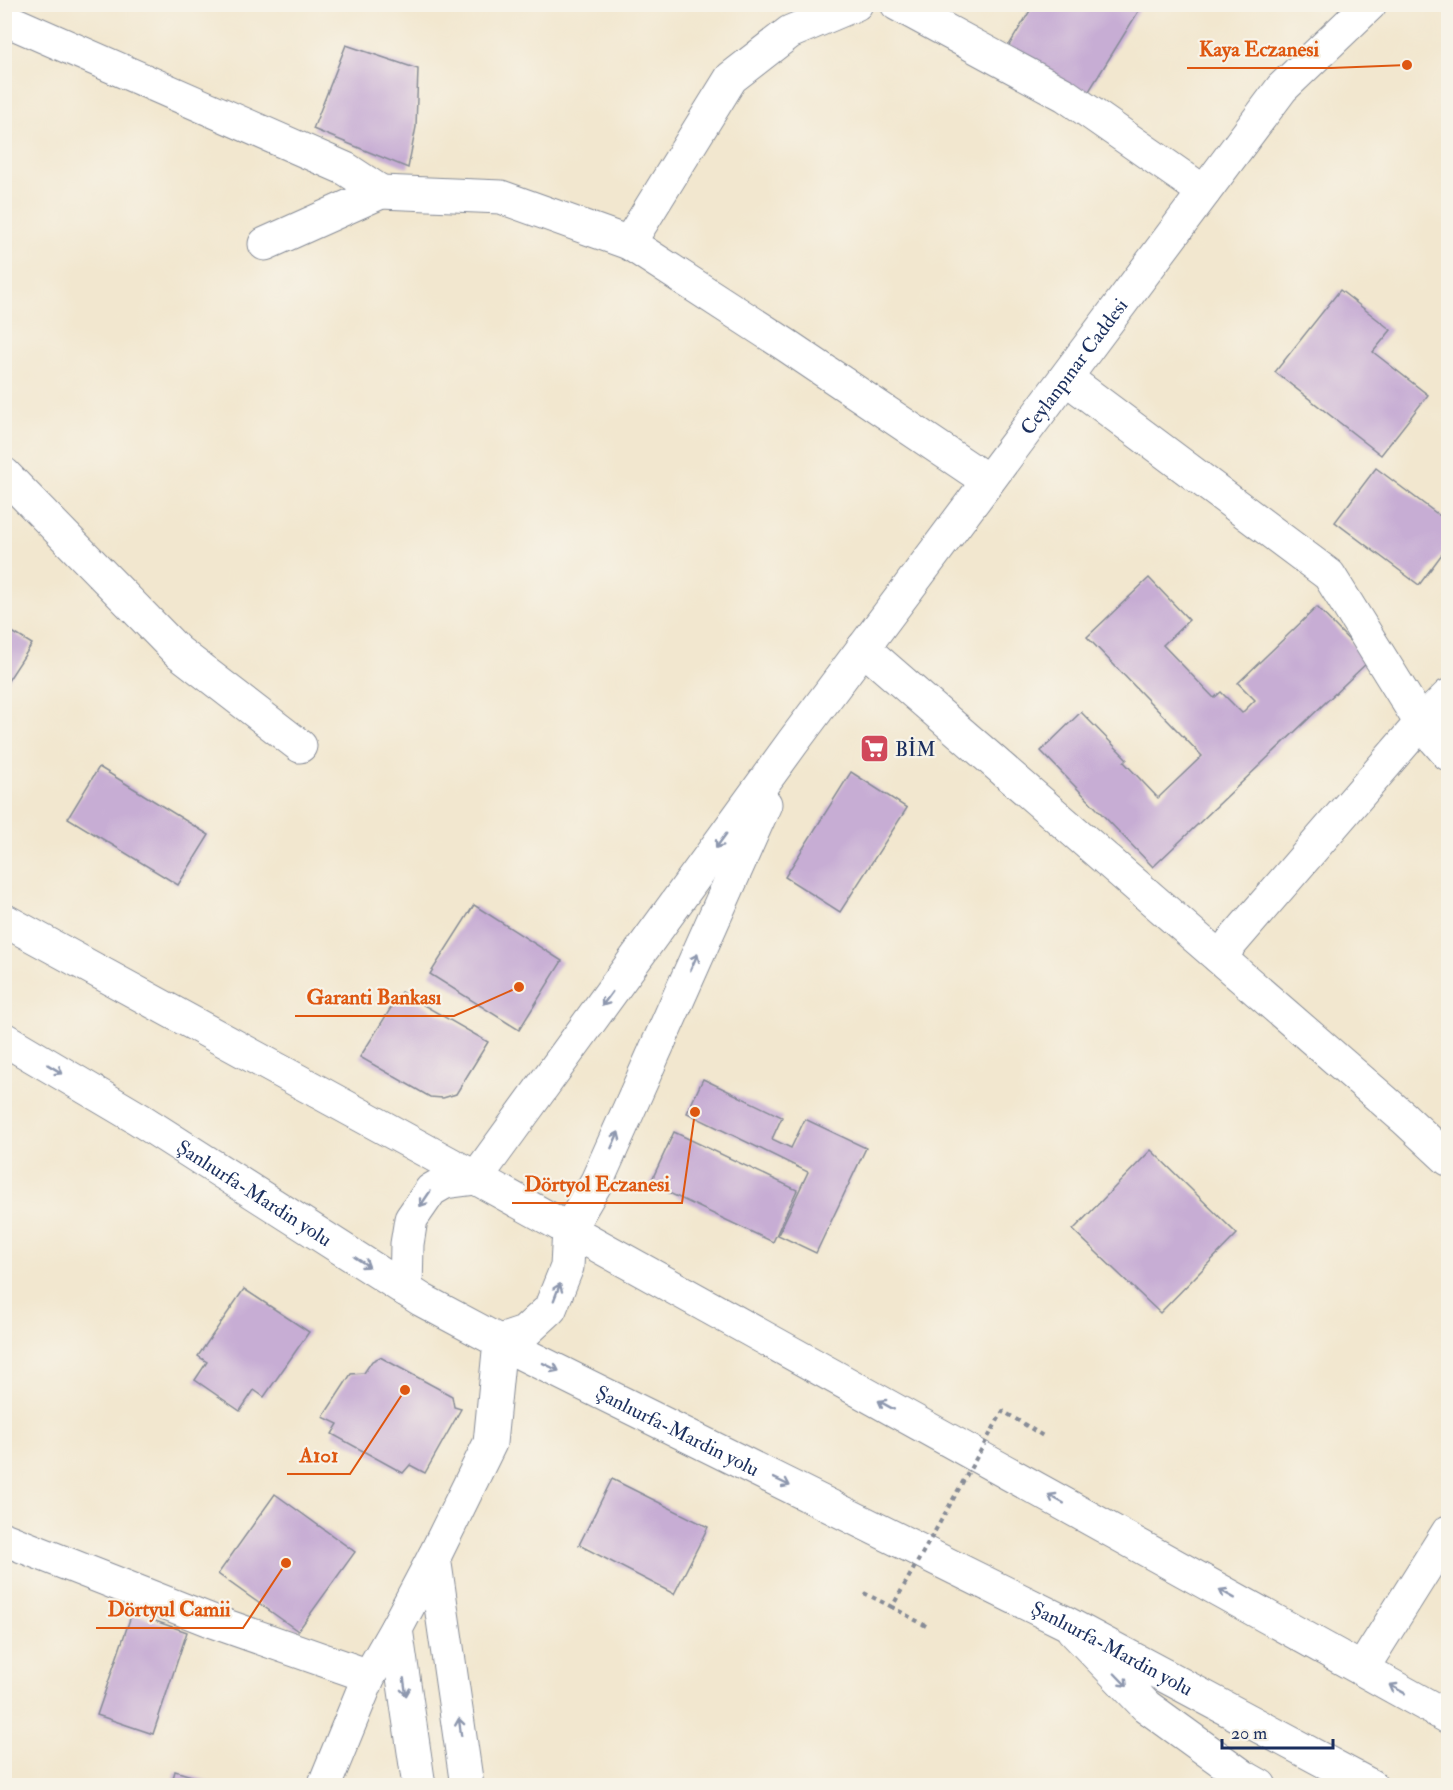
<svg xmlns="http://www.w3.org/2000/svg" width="1453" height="1790" font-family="'IM FELL Double Pica',serif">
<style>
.building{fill:#c7add4}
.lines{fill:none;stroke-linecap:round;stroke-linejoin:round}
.minor-casing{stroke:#868b96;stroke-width:35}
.highway-casing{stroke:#868b96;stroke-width:35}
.path{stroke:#868b96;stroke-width:4;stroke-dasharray:4.5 4.5;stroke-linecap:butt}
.minor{stroke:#fff;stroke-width:33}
.highway{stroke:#fff;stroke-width:33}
.path-bridge{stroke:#868b96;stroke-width:4;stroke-dasharray:4.5 4.5;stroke-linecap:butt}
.oneway{stroke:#8d97ae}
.labels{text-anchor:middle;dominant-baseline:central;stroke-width:4.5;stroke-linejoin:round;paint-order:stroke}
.street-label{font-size:20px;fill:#1b2f5e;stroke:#f7f3e8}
.poi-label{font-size:20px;fill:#1b2f5e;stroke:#f7f3e8;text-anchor:start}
.leader{fill:none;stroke:#de5710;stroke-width:2}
.callout-dot{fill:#de5710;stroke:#f7f3e8;stroke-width:2}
.callout-label{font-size:21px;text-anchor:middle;font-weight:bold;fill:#de5710;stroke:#f7f3e8;stroke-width:4.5;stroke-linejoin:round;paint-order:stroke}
</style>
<rect width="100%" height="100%" fill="#f7f3e8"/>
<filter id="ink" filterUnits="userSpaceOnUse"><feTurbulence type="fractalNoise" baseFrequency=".0167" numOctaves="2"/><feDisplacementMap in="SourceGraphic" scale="12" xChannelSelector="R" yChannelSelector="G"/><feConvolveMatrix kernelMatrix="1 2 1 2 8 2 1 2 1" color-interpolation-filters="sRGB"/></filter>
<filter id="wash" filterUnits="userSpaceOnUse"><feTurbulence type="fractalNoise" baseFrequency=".008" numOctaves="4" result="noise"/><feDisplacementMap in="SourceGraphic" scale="24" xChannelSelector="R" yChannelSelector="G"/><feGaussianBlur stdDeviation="1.35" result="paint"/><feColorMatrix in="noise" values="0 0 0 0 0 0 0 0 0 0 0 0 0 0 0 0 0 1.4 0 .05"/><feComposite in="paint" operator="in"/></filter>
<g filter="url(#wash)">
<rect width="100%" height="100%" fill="#f2e7cf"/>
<g id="blocks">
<path class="building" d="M1034,4H1143L1086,96L1008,47Z
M346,45L418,69L416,127L408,168L313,129Z
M1340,290L1391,330L1373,352L1428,395L1381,455L1275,372Z
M1376,468L1448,522V546L1419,585L1335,522Z
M1149,578L1189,620L1163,645L1214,698L1221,692L1242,713L1255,700L1238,683L1317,607L1369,661L1153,867L1041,751L1081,712L1127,759L1124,762L1158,798L1202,756L1087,637Z
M4,627L32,644L4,687Z
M99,767L209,835L178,885L68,818Z
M851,772L907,808L840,912L785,877Z
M474,905L562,961L519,1030L430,974Z
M401,992L488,1042L456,1094L443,1098L430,1097L360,1057Z
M703,1079L782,1117L772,1139L791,1148L805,1119L866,1148L816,1253L778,1235L808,1172L687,1113Z
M674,1132L797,1190L773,1242L650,1184Z
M1151,1150L1237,1234L1160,1313L1073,1230Z
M244,1289L309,1332L264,1397L254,1390L240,1411L195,1380L207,1362L198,1356Z
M380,1357L452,1396L454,1407L461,1409L425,1473L410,1465L403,1473L332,1434L338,1424L323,1417L351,1374L364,1373L372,1361Z
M612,1479L708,1527L674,1594L579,1545Z
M275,1494L355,1552L298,1631L218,1574Z
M132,1613L187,1632L153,1734L97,1715Z
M175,1771L221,1785V1786H171Z"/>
</g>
</g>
<g filter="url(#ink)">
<use href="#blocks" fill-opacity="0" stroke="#868b96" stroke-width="1.5"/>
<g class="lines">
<defs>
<g id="minor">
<path d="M897,4L1065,95L1204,192"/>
<path d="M11,22L346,169L381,192"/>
<path d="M629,243L731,78L790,32L856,4"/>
<path d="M265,244L381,192L501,197L629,243L786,345L988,481"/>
<path d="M1066,378L1329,575L1421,723L1448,754"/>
<path d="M4,474L177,651L300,746"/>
<path d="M863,648L1404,1118L1448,1159"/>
<path d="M1219,957L1421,723L1448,696"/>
<path id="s1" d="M476,1178L793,742L1282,88L1370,4"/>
<path d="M569,1229L597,1181L765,804"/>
<path d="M4,1539L212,1621L369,1676"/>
<path d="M434,1557L467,1786"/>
<path d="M396,1629L419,1786"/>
<path d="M1073,1630L1146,1706L1244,1777L1260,1786"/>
<path d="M1362,1669L1448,1532"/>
<path d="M324,1786L369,1676L396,1629L434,1557L490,1443L500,1341"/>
</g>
<g id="highway">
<path d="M4,920L476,1178L1448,1717"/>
<path id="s2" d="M4,1039L139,1119L422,1300L525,1355L1066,1623L1371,1786"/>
<path d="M406,1290L407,1244L411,1219L431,1190L445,1182L476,1178"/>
<path d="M500,1341L524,1333L550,1309L567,1267L569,1229"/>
</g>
</defs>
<use href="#minor" class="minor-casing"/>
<use href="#highway" class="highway-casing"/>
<path class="path" d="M864,1593L892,1607"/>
<use href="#minor" class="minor"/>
<use href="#highway" class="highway"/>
<path class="path-bridge" d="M926,1626L892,1607L1003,1411L1043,1436"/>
</g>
<defs><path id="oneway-shaft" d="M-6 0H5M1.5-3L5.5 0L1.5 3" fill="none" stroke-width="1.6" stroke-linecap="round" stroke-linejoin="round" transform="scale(1.5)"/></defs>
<g class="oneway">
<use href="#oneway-shaft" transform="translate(721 841) rotate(126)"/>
<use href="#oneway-shaft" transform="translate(694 962) rotate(-66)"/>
<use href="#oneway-shaft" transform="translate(607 999) rotate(126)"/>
<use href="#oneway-shaft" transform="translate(55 1069) rotate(31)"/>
<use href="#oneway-shaft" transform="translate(615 1140) rotate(-66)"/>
<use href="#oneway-shaft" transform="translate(425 1199) rotate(124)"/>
<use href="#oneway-shaft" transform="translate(362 1262) rotate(33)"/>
<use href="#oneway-shaft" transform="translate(557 1292) rotate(-69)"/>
<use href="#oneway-shaft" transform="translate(551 1367) rotate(26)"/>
<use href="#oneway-shaft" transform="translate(886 1405) rotate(-151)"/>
<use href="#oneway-shaft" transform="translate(782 1482) rotate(26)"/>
<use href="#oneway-shaft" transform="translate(1056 1499) rotate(-151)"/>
<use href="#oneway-shaft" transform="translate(1227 1594) rotate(-151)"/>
<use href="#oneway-shaft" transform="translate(1121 1680) rotate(46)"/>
<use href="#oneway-shaft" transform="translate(405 1687) rotate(82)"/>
<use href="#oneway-shaft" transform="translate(1397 1689) rotate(-151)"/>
<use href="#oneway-shaft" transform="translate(460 1727) rotate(-98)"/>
</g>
</g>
<defs>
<symbol id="supermarket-square" viewBox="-11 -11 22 22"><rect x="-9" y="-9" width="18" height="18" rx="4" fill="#d1495b" stroke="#f7f3e8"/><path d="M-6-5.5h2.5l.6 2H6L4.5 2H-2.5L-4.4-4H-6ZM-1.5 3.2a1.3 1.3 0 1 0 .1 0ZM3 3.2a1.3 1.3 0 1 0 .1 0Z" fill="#fff"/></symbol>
</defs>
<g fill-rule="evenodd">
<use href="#supermarket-square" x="858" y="732" width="33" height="33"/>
</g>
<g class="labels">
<g class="street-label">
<text stroke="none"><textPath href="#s1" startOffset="1008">Ceylanpınar Caddesi</textPath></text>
<text stroke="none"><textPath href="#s2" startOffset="294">Şanlıurfa-Mardin yolu</textPath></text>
<text stroke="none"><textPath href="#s2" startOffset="780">Şanlıurfa-Mardin yolu</textPath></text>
<text stroke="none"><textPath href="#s2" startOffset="1266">Şanlıurfa-Mardin yolu</textPath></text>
</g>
<g class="poi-label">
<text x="895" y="749">BİM</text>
</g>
</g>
<path class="leader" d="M1407 65L1331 68H1187M519 987L454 1016H295M695 1112L682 1203H512M405 1390L350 1474H287M286 1563L243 1628H96"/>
<g class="callout-dot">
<circle cx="1407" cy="65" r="6"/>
<circle cx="519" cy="987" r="6"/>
<circle cx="695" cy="1112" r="6"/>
<circle cx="405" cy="1390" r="6"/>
<circle cx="286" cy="1563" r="6"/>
</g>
<g class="callout-label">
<text x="1259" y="56">Kaya Eczanesi</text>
<text x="374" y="1004">Garanti Bankası</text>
<text x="597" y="1191">Dörtyol Eczanesi</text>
<text x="319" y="1462">A101</text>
<text x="169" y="1616">Dörtyul Camii</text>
</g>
<rect width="1453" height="1790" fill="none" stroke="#f7f3e8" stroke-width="24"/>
<path d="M1222 1739v9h111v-9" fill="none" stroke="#1b2f5e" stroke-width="3"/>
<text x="1231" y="1739" font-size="18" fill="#1b2f5e" stroke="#f7f3e8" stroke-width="4.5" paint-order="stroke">20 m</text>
</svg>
